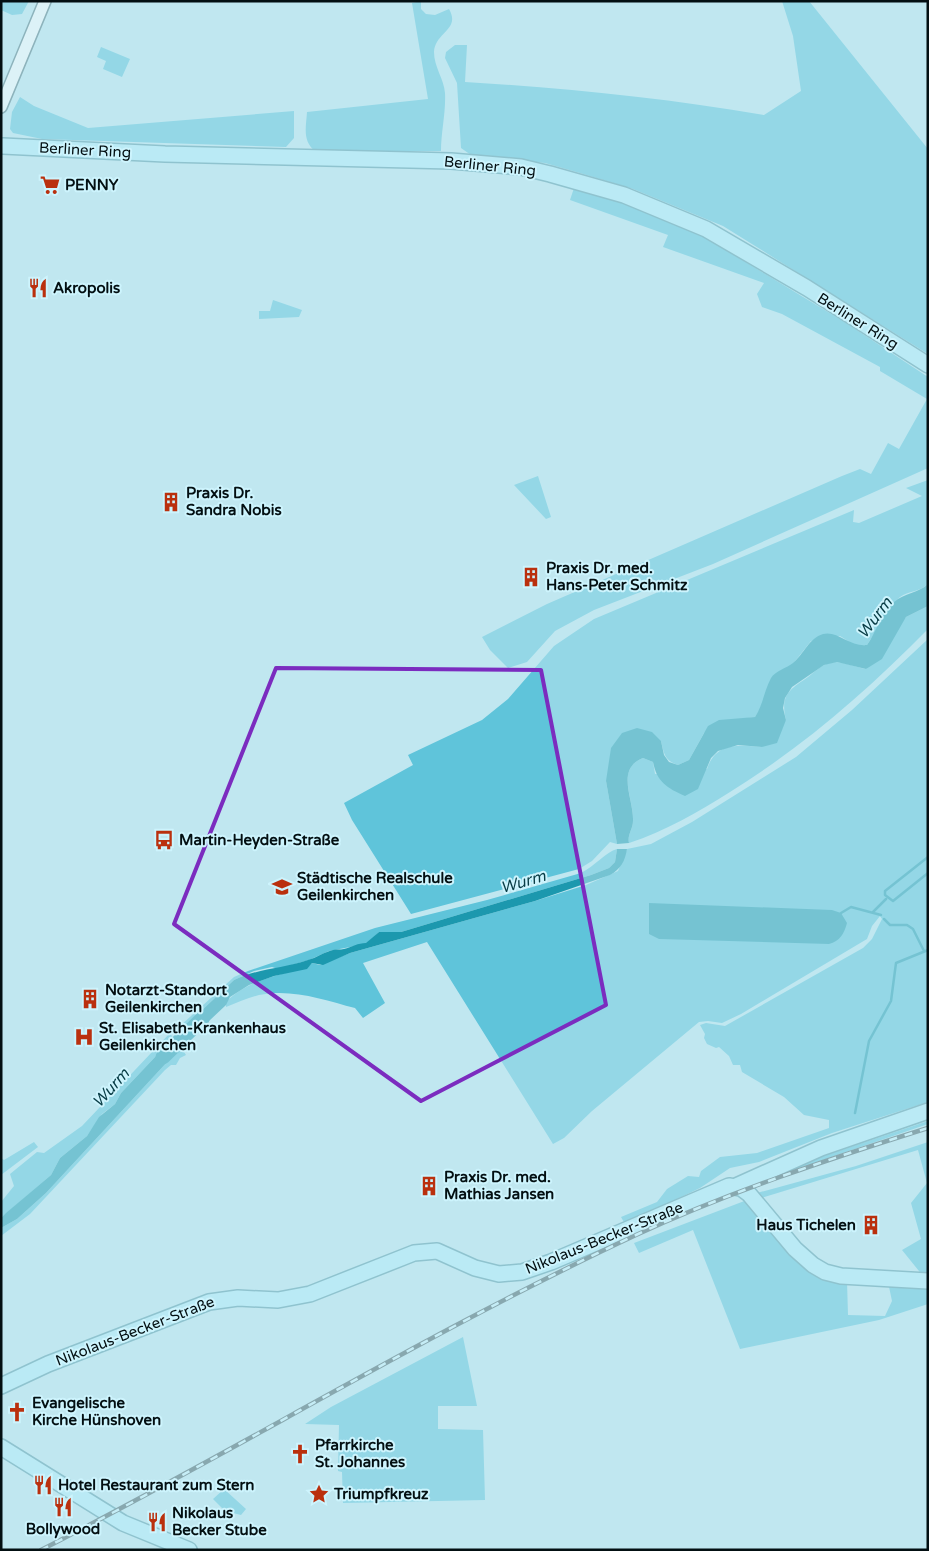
<svg xmlns="http://www.w3.org/2000/svg" width="929" height="1551" font-family="'Varela Round',sans-serif">
<style>
.green{fill:#5fc4da}
.water{fill:#1c98ae}
.lines{fill:none;stroke-linecap:round;stroke-linejoin:round}
.stream{stroke:#1c98ae;stroke-width:2.5}
.river{stroke:#1c98ae;stroke-width:15}
.minor-casing{stroke:#50747c;stroke-width:14}
.major-casing{stroke:#5698a6;stroke-width:18}
.minor{stroke:#fff;stroke-width:11}
.major{stroke:#b4edfa;stroke-width:15}
.rail-casing{stroke:#465c61;stroke-width:4.5}
.rail{stroke:#cdf4fd;stroke-width:2.5;stroke-dasharray:8;stroke-linecap:butt}
.marked{fill:none;stroke:#7b2cbf;stroke-width:4;stroke-linejoin:round}
.labels{text-anchor:middle;dominant-baseline:central;stroke-width:4;stroke-linejoin:round;paint-order:stroke}
.street-label{font-size:15px;fill:#030f12;stroke:#cdf4fd}
.poi-label{font-size:15px;font-weight:bold;fill:#030f12;stroke:#cdf4fd;text-anchor:start}
.water-label{font-size:16px;font-style:italic;fill:#093d46;stroke:#cdf4fd}
</style>
<rect width="100%" height="100%" fill="#c0e7f0"/>
<path class="green" d="M1,1H29L22,14L12,15L1,10Z
M421,1V9L426,14L435,15L449,9C461,30 435,32 434,52C434,67 444,79 445,93C446,112 441,132 441,151L316,152C302,141 306,128 307,112L428,99L412,3Z
M782,1H809L928,149V354L723,226L633,189L580,173L545,163L471,155L461,148L457,83L445,58L446,52L455,45H467L465,82C565,88 664,98 764,115L801,91L793,36Z
M101,47L130,59L122,77L103,69L106,61L97,57Z
M20,97L34,106L88,128L294,111V138L286,147L42,139L13,133L10,129L12,112Z
M574,188L623,201L696,232L846,323L928,377V468L713,564L594,610L555,631L527,662L508,668L490,650L482,637L547,604L842,476L860,469L871,474L888,443L899,449L927,399L880,371V367L782,314L762,307L757,294L764,283L663,247L668,235L570,200Z
M273,300L302,310L299,317L259,319V311H270Z
M538,476L551,517L546,519L514,485Z
M928,480V584C920,592 908,591 900,597C882,612 879,628 867,645L856,646L840,636L811,641L792,665L772,677L761,708L755,717L741,719L704,733L689,760L678,765C665,761 664,754 661,741L606,781L617,844L610,842L592,861L579,869L411,914L352,820L344,803L413,765L408,755L482,720L508,699L554,646L594,619L854,510L853,522L859,523L922,496L906,488Z
M928,606V629C867,691 804,746 730,792C698,812 666,831 629,843C627,835 633,829 633,821C634,798 615,769 643,758L653,762L655,774L707,769C716,742 738,745 762,747L786,720C780,695 789,690 808,677C817,670 823,663 835,662C844,662 856,667 866,669L906,617Z
M928,639V1102L832,1133L759,1162L730,1168L700,1188L625,1224L621,1217L657,1202L667,1189L688,1176L699,1177L701,1171L720,1157L757,1153L829,1128V1120L804,1115L784,1097L742,1072L740,1065H733L729,1056L719,1047L716,1048L707,1044L704,1038L705,1034L700,1025L706,1023L725,1026L863,948L872,939L882,919L880,916L872,926L867,939L741,1014L722,1023L708,1021L699,1022L592,1111L564,1138L553,1144L427,942L363,963L385,1003L363,1018L355,1008C325,1000 291,988 259,995C247,998 237,1003 226,1007V1002C247,980 281,975 309,966L312,963L320,965L350,953L535,901L586,885L618,871L627,849L651,844L692,822L796,757L852,710Z
M617,849L615,862L609,868L591,875L401,932H379L366,944L329,951L309,960L278,969L272,967L254,971L234,980L183,1028L180,1026L234,977L248,971L375,928L487,900L581,873C595,866 606,852 617,849Z
M170,1033L173,1038L121,1093L115,1104L102,1114L87,1136L60,1158L51,1175L1,1218V1202L14,1186L10,1174L37,1152L44,1153L82,1126Z
M181,1047L186,1055L180,1058L176,1065H171L165,1070L30,1214L1,1236V1228L17,1219L46,1193Z
M928,1121V1124L770,1178L800,1164Z
M34,1142L38,1147L1,1175V1158L4,1160Z
M928,1142V1276H923L902,1250L921,1239L911,1203L927,1183L918,1150L761,1198L757,1193L856,1166Z
M747,1200L782,1241L847,1281L848,1315L885,1316L892,1301L888,1282L928,1285V1304L879,1320L740,1349L693,1230L639,1253L634,1243Z
M463,1337L477,1406H438V1429L483,1430L485,1500L343,1503L342,1472L338,1471L339,1425L305,1424L331,1407Z
M224,1489L246,1509L241,1515L225,1511L213,1499Z"/>
<path class="water" d="M928,584V606L906,617L882,659L866,669L837,662L824,665L792,687L785,698L783,708L786,720L777,743L762,747L738,745L718,751L711,758L698,789L685,796C667,788 657,782 653,762L643,758C615,769 634,799 633,821C633,829 627,835 629,843L617,844L606,781L611,748L622,733L637,728L652,732L661,741L664,755L669,762L678,765L689,760L708,726L719,720L755,717C763,705 764,691 771,678C775,671 787,668 793,663C804,654 809,638 823,634C837,630 850,647 867,645C877,631 880,614 894,602C904,593 919,593 928,584Z
M617,849H627C625,861 621,869 610,875L535,901L350,953L323,965L312,963L307,969L274,976L249,985L230,997L226,1005L191,1038L183,1028L234,980C259,968 282,969 308,960C316,958 324,952 333,950C337,949 340,950 344,949C352,947 358,943 366,943L379,932H401L591,875L609,868L615,862Z
M649,903L832,910L841,913L847,923C844,934 840,941 829,944L659,939L649,934Z
M173,1038L181,1047L169,1060L46,1193L17,1219L1,1228V1218L6,1213L51,1175L60,1158L87,1136L99,1117L115,1104L121,1093Z"/>
<g class="lines">
<path class="stream" d="M928,857L885,891V895L893,901L928,873
M873,912L886,899
M841,913L851,907L881,915
M884,919L890,925H907L913,929L924,951
M855,1113L869,1041L891,1001L896,963L928,950"/>
<path class="river" d="M163,1057L202,1019"/>
<defs>
<path id="minor" d="M1,107L45,1"/>
<path id="major" d="M3,146L165,154L451,161L521,167L550,174L624,195L706,229L807,288L928,365
M736,1186L821,1148L928,1111
M1,1386L48,1364L209,1302L238,1298L278,1300L310,1294L414,1253L437,1251L475,1268L499,1274L522,1272L551,1262L729,1186L741,1188L749,1194L795,1249L813,1265L825,1272L841,1276L928,1281
M1,1447L123,1523L189,1550"/>
</defs>
<use href="#minor" class="minor-casing"/>
<use href="#major" class="major-casing"/>
<use href="#minor" class="minor"/>
<use href="#major" class="major"/>
<defs>
<path id="rail" d="M41,1550C241,1448 432,1330 636,1235C729,1192 829,1159 928,1128"/>
</defs>
<use href="#rail" class="rail-casing"/>
<use href="#rail" class="rail"/>
</g>
<path d="M0 0H929V1551H0ZM276,668L541,670L606,1005L421,1101L174,924Z" fill="#c0e7f0" fill-opacity=".55" fill-rule="evenodd"/>
<path class="marked" d="M276,668L541,670L606,1005L421,1101L174,924Z"/>
<defs>
<symbol id="supermarket-bare" viewBox="-9 -9 18 18"><path d="M-6-5.5h2.5l.6 2H6L4.5 2H-2.5L-4.4-4H-6ZM-1.5 3.2a1.3 1.3 0 1 0 .1 0ZM3 3.2a1.3 1.3 0 1 0 .1 0Z" fill="#ba300e" stroke="#cdf4fd" stroke-width="2.5" paint-order="stroke"/></symbol>
<symbol id="restaurant-bare" viewBox="-9 -9 18 18"><path d="M-5-6h1v4h1v-4h1v4h1v-4h1v5L-1.5 .5V6h-2V.5L-5-1ZM5-6V6H3V1.5H1.5Q1.5-4 5-6Z" fill="#ba300e" stroke="#cdf4fd" stroke-width="2.5" paint-order="stroke"/></symbol>
<symbol id="building-bare" viewBox="-9 -9 18 18"><path d="M-4-6H4V6H1V3H-1V6H-4ZM-2.5-4.3h1.7v1.8h-1.7ZM.8-4.3h1.7v1.8H.8ZM-2.5-1h1.7V.8h-1.7ZM.8-1h1.7V.8H.8Z" fill="#ba300e" stroke="#cdf4fd" stroke-width="2.5" paint-order="stroke"/></symbol>
<symbol id="bus-bare" viewBox="-9 -9 18 18"><path d="M-5-6H5V4H4V6H2V4H-2V6H-4V4H-5ZM-3.5-4V0h7V-4ZM-3.5 1.2v1.5H-2V1.2ZM2 1.2v1.5H3.5V1.2Z" fill="#ba300e" stroke="#cdf4fd" stroke-width="2.5" paint-order="stroke"/></symbol>
<symbol id="school-bare" viewBox="-9 -9 18 18"><path d="M0-5L7-2L0 1L-7-2ZM-4 1L0 2.5L4 1V4Q0 6-4 4Z" fill="#ba300e" stroke="#cdf4fd" stroke-width="2.5" paint-order="stroke"/></symbol>
<symbol id="hospital-bare" viewBox="-9 -9 18 18"><path d="M-5-5h3v3.5h4V-5h3V5h-3V1.5h-4V5h-3Z" fill="#ba300e" stroke="#cdf4fd" stroke-width="2.5" paint-order="stroke"/></symbol>
<symbol id="church-bare" viewBox="-9 -9 18 18"><path d="M-1.2-6h2.4v3.5h3.3v2.4h-3.3V6h-2.4V-.1h-3.3v-2.4h3.3Z" fill="#ba300e" stroke="#cdf4fd" stroke-width="2.5" paint-order="stroke"/></symbol>
<symbol id="sight-bare" viewBox="-9 -9 18 18"><path d="M0-6L1.8-2.2L6-1.7L2.9 1.2L3.7 5.4L0 3.3L-3.7 5.4L-2.9 1.2L-6-1.7L-1.8-2.2Z" fill="#ba300e" stroke="#cdf4fd" stroke-width="2.5" paint-order="stroke"/></symbol>
</defs>
<g fill-rule="evenodd">
<use href="#supermarket-bare" x="36" y="171" width="28" height="28"/>
<use href="#restaurant-bare" x="24" y="274" width="28" height="28"/>
<use href="#building-bare" x="157" y="488" width="28" height="28"/>
<use href="#building-bare" x="517" y="563" width="28" height="28"/>
<use href="#bus-bare" x="150" y="826" width="28" height="28"/>
<use href="#school-bare" x="268" y="873" width="28" height="28"/>
<use href="#building-bare" x="76" y="985" width="28" height="28"/>
<use href="#hospital-bare" x="70" y="1023" width="28" height="28"/>
<use href="#building-bare" x="415" y="1172" width="28" height="28"/>
<use href="#building-bare" x="857" y="1211" width="28" height="28"/>
<use href="#church-bare" x="3" y="1398" width="28" height="28"/>
<use href="#church-bare" x="286" y="1440" width="28" height="28"/>
<use href="#restaurant-bare" x="29" y="1471" width="28" height="28"/>
<use href="#sight-bare" x="305" y="1480" width="28" height="28"/>
<use href="#restaurant-bare" x="49" y="1493" width="28" height="28"/>
<use href="#restaurant-bare" x="143" y="1508" width="28" height="28"/>
</g>
<g class="labels">
<g class="street-label">
<text transform="translate(85 150) rotate(3)">Berliner Ring</text>
<text transform="translate(490 166) rotate(6)">Berliner Ring</text>
<text transform="translate(858 321) rotate(32)">Berliner Ring</text>
<text transform="translate(604 1238) rotate(-22)">Nikolaus-Becker-Straße</text>
<text transform="translate(135 1331) rotate(-21)">Nikolaus-Becker-Straße</text>
</g>
<g class="poi-label">
<text x="65" y="185">PENNY</text>
<text x="53" y="288">Akropolis</text>
<text x="186" y="493">Praxis Dr.<tspan x="186" dy="17">Sandra Nobis</tspan></text>
<text x="546" y="568">Praxis Dr. med.<tspan x="546" dy="17">Hans-Peter Schmitz</tspan></text>
<text x="179" y="840">Martin-Heyden-Straße</text>
<text x="297" y="878">Städtische Realschule<tspan x="297" dy="17">Geilenkirchen</tspan></text>
<text x="105" y="990">Notarzt-Standort<tspan x="105" dy="17">Geilenkirchen</tspan></text>
<text x="99" y="1028">St. Elisabeth-Krankenhaus<tspan x="99" dy="17">Geilenkirchen</tspan></text>
<text x="444" y="1177">Praxis Dr. med.<tspan x="444" dy="17">Mathias Jansen</tspan></text>
<text x="856" y="1225" text-anchor="end">Haus Tichelen</text>
<text x="32" y="1403">Evangelische<tspan x="32" dy="17">Kirche Hünshoven</tspan></text>
<text x="315" y="1445">Pfarrkirche<tspan x="315" dy="17">St. Johannes</tspan></text>
<text x="58" y="1485">Hotel Restaurant zum Stern</text>
<text x="334" y="1494">Triumpfkreuz</text>
<text x="172" y="1513">Nikolaus<tspan x="172" dy="17">Becker Stube</tspan></text>
<text x="63" y="1529" text-anchor="middle">Bollywood</text>
</g>
<g class="water-label">
<text transform="translate(875 618) rotate(-53)">Wurm</text>
<text transform="translate(523 882) rotate(-16)">Wurm</text>
<text transform="translate(111 1088) rotate(-48)">Wurm</text>
</g>
</g>
<rect width="929" height="1551" fill="none" stroke="#030f12" stroke-width="5"/>
</svg>
